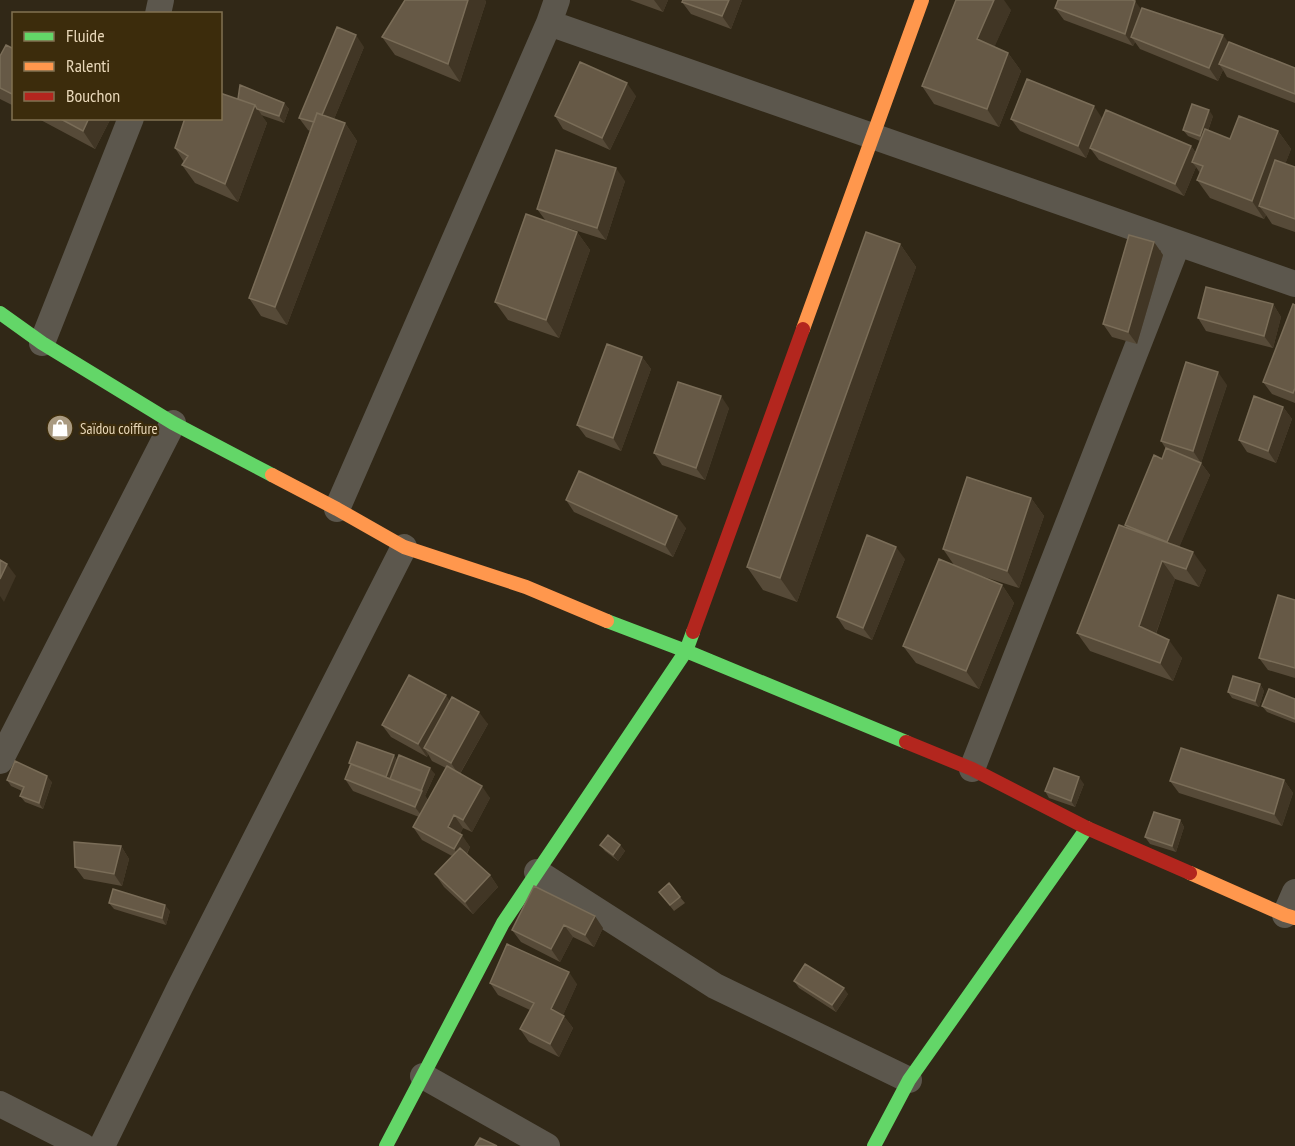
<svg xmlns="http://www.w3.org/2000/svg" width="1295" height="1146" font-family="'PT Sans Narrow',sans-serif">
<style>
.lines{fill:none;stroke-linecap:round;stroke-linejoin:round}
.street{stroke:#5c574d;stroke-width:26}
.fast{stroke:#63d668;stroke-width:14}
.slow{stroke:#ff974d;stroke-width:14}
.jam{stroke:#b3261e;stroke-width:14}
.wall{fill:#564a38}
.shaded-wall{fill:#413625}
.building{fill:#665946;stroke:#7a6d58;stroke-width:1.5}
.labels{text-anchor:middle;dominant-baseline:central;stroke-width:4.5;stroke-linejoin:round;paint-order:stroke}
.poi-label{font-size:15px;fill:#e9d8ba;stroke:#3c2c0c;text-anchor:start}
</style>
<rect width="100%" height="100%" fill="#312817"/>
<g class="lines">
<path class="street" d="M158,14L161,0
M549,23L1295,284
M42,343L131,118
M337,509L549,23L557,0
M0,761L173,423
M972,769L1178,243
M537,872L715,986L909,1080
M1285,915L1295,892
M423,1076L547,1146
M0,1104L83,1146
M102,1146L180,987L404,547"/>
<path class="fast" d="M0,313L42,343L173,423L272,475
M607,621L686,651L906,742
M386,1146L503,923L686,651L693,632
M874,1146L909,1080L1087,828"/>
<path class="slow" d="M803,329L922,0
M272,475L337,509L404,547L526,587L607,621
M1190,873L1285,915L1295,918"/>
<path class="jam" d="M693,632L803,329
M906,742L972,769L1087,828L1190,873"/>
</g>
<path class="wall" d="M405,0H485L486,2L460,82L395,55L382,37Z
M630,0H668L663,12Z
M742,0L731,29L691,14L682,2Z
M1055,8L1141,10L1295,68V103L1227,77L1223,70L1218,81L1140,49L1135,42L1133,46L1064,20Z
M1011,10L994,47L1008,53L1021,71L999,127L934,104L922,86Z
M364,47L334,119L345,123L357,141L287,325L261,316L249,298L310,131L308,130L299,118Z
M14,49V106L0,99V56Z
M636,96L610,150L563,129L555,116Z
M238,99L284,103L289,109L284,123L261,115L267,123L238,202L195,183L182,165L184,162L175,148Z
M1213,116L1208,131L1230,139L1278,131L1291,149L1285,164L1295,167V232L1272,224L1266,215L1264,219L1210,198L1197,180L1200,173L1196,167L1184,196L1099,160L1090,148L1086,158L1020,131L1011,119L1102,118L1191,146L1196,153L1200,141L1188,136L1183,130Z
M37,118H111L95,149Z
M625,181L606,240L546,221L537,209Z
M577,232L590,250L559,338L508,320L495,302Z
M1154,242L1163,255L1137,344L1112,337L1103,324Z
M900,244L916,267L797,602L763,590L747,567Z
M1273,304L1281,317L1273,348L1206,331L1198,318Z
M1295,305V403L1272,394L1263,382Z
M642,357L651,369L621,451L586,437L577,425Z
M1227,385L1201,463L1210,475L1179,547L1206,570L1199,587L1175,579L1156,634L1182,658L1173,681L1090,651L1077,633L1127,528L1125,525L1162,459L1166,449L1161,441Z
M1283,407L1292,419L1276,463L1247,452L1239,440Z
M729,408L705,480L662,465L654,453Z
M1031,498L1044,516L1019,588L972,573L1002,585L1014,603L979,689L916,663L903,646L954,565L943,549Z
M566,500L686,528L673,557L574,512Z
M905,559L872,640L845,629L837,617Z
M1295,600V678L1268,670L1259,658Z
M1260,684L1264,691L1259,707L1232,698L1228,692Z
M1295,699V723L1267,712L1262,706Z
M450,701L488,724L460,774L490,798L472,832L463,828L460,834L470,847L467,854L490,875L498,887L473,914L444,887L435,874L452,856L422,840L413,827L419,817L353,791L345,779L350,765L349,763L394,755L397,760L435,774L425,796L428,800L446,768L432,761L428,754L427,757L391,737L382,725Z
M7,780L52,782L43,809L25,802L20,796L22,791L11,786Z
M1284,780L1293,793L1282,826L1179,793L1170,781Z
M1084,784L1075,807L1049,798L1045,791Z
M1180,820L1184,827L1176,852L1150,844L1145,837Z
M600,845H620L625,851L618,861L605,851Z
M121,846L129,859L122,886L84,879L75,867Z
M534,886L603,928L594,947L573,937L560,962L521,942L512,930Z
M659,892L680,897L685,903L674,911Z
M109,903L170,911L166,925L114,909Z
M794,981L848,994L836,1012L799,988Z
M490,983L577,984L563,1015L573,1028L559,1057L529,1042L520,1029L530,1010L498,995Z"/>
<path class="shaded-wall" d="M468,0H485L486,2L460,82L448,64Z
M654,0H668L663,12Z
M729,0H742L731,29L722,16Z
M994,0H1004L1011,10L990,57L977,39Z
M1135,1L1144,13L1131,37L1135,42L1133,46L1125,34Z
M356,35L364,47L327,136L318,123Z
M1223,35L1232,47L1219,64L1223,70L1218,81L1209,68Z
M1008,53L1021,71L999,127L987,109Z
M627,83L636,96L610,150L602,138Z
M284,103L289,109L284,123L279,116Z
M255,105L267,123L238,202L225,184Z
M1094,106L1102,118L1086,158L1078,146Z
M1209,110L1213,116L1204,142L1200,136Z
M89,118H111L95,149L83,131Z
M345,123L357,141L287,325L275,307Z
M1278,131L1291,149L1268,209L1259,206L1266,215L1264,219L1252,201Z
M1191,146L1199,158L1192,162L1196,167L1184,196L1175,184Z
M616,168L625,181L606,240L597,228Z
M577,232L590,250L559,338L546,320Z
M1154,242L1163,255L1137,344L1128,332Z
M900,244L916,267L797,602L780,578Z
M1273,304L1281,317L1273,348L1264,336Z
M642,357L651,369L621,451L613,438Z
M1218,372L1227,385L1201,463L1193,451Z
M721,396L729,408L705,480L696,468Z
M1283,407L1292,419L1276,463L1268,451Z
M1201,463L1210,475L1176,555L1167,542Z
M1031,498L1044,516L1019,588L1007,571Z
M677,516L686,528L673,557L665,545Z
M896,547L905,559L872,640L863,628Z
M1193,552L1206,570L1199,587L1186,569Z
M1162,561L1175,579L1152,644L1139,626Z
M7,564L16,576L4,602L0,596V579Z
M1002,585L1014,603L979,689L966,671Z
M1169,640L1182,658L1173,681L1160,663Z
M1260,684L1264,691L1259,707L1255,701Z
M446,695L454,707L424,748L428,754L427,757L418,744Z
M479,712L488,724L459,775L451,763Z
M394,755L398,761L391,780L386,777Z
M430,768L435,774L425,796L430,803L424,819L415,807Z
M47,776L52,782L43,809L39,803Z
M1079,777L1084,784L1075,807L1071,801Z
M1284,780L1293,793L1282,826L1274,814Z
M482,786L490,798L472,832L463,820Z
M454,815L463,828L457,840L448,827Z
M1180,820L1184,827L1176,852L1172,846Z
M462,835L470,847L462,862L454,849Z
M620,845L625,851L618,861L613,855Z
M121,846L129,859L122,886L114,874Z
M490,875L498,887L473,914L465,902Z
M165,905L170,911L166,925L162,918Z
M595,916L603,928L594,947L585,935Z
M564,925L573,937L560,962L551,949Z
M569,972L577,984L560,1022L551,1009Z
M844,988L848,994L836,1012L832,1005Z
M564,1016L573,1028L559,1057L550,1044Z"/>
<path class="building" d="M405,0H468L448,64L382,37Z
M683,0H729L722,16L682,2Z
M956,0H994L977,39L1008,53L987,109L922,86Z
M1058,0H1132L1135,1L1125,34L1055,8Z
M1142,8L1223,35L1209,68L1131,37Z
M337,27L356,35L322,115L317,113L314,122L299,118Z
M1229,42L1295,68V94L1219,64Z
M6,45L14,49V95L0,88V56Z
M580,62L627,83L602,138L555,116Z
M1027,79L1094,106L1078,146L1011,119Z
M240,85L284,103L279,116L257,109L255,105L238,99Z
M220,93L255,105L225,184L182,165L188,156L175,148L185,118H220Z
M1192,104L1209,110L1200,136L1183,130Z
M1106,110L1191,146L1175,184L1090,148Z
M317,113L345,123L275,307L249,298Z
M1239,116L1278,131L1252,201L1197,180L1203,166L1192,162L1205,129L1230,139Z
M59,118H89L83,131Z
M556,150L616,168L597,228L537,209Z
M1275,160L1295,167V219L1259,206Z
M526,214L577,232L546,320L495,302Z
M866,232L900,244L780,578L747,567Z
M1129,235L1154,242L1128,332L1103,324Z
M1206,287L1273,304L1264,336L1198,318Z
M1293,304L1295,305V388L1293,393L1263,382Z
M607,344L642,357L613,438L577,425Z
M1186,362L1218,372L1193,451L1161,441Z
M678,382L721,396L696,468L654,453Z
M1254,396L1283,407L1268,451L1239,440Z
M1166,448L1201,463L1167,542L1125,525L1154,455L1162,459Z
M579,471L677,516L665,545L566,500Z
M967,477L1031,498L1007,571L943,549Z
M1119,525L1193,552L1186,569L1162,561L1139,626L1169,640L1160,663L1077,633Z
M867,535L896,547L863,628L837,617Z
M939,559L1002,585L966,671L903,646Z
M0,560L7,564L0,579Z
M1278,595L1295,600V668L1259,658Z
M409,675L446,695L418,744L382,725Z
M1233,676L1260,684L1255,701L1228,692Z
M1269,689L1295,699V719L1262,706Z
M452,697L479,712L451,763L424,748Z
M357,742L394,755L386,777L349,763Z
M1181,748L1284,780L1274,814L1170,781Z
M399,755L430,768L421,791L390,779Z
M15,761L47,776L39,803L20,796L24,787L7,780Z
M351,764L422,791L415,807L345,779Z
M447,766L482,786L463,820L454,815L448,827L462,835L454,849L413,827Z
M1054,768L1079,777L1071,801L1045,791Z
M1154,812L1180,820L1172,846L1145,837Z
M608,835L620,845L613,855L600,845Z
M74,842L121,846L114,874L75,867Z
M460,848L490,875L465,902L435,874Z
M669,883L680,897L670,905L659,892Z
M534,886L595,916L585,935L564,925L551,949L512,930Z
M113,889L165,905L162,918L109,903Z
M507,944L569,972L551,1009L564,1016L550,1044L520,1029L534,1003L490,983Z
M805,964L844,988L832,1005L794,981Z
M480,1138L497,1146H475Z"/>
<defs>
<symbol id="shop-disc" viewBox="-11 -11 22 22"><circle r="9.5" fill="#a99a81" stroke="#3c2c0c"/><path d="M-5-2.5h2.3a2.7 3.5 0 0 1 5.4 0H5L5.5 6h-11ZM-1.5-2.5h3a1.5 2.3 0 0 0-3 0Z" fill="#fff"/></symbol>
</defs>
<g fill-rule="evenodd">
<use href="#shop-disc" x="45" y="413" width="30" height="30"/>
</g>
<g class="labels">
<g class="poi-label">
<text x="80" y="428">Saïdou coiffure</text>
</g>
</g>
<rect x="12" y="12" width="210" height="108" fill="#3c2c0c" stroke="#817152" stroke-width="1.5"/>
<rect x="24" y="32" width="30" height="9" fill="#63d668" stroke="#817152" stroke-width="1.5"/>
<text x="66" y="42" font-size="18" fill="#e9d8ba">Fluide</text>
<rect x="24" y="62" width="30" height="9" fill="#ff974d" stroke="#817152" stroke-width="1.5"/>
<text x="66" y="72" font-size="18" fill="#e9d8ba">Ralenti</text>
<rect x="24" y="92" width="30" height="9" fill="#b3261e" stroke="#817152" stroke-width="1.5"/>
<text x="66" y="102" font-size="18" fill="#e9d8ba">Bouchon</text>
</svg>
